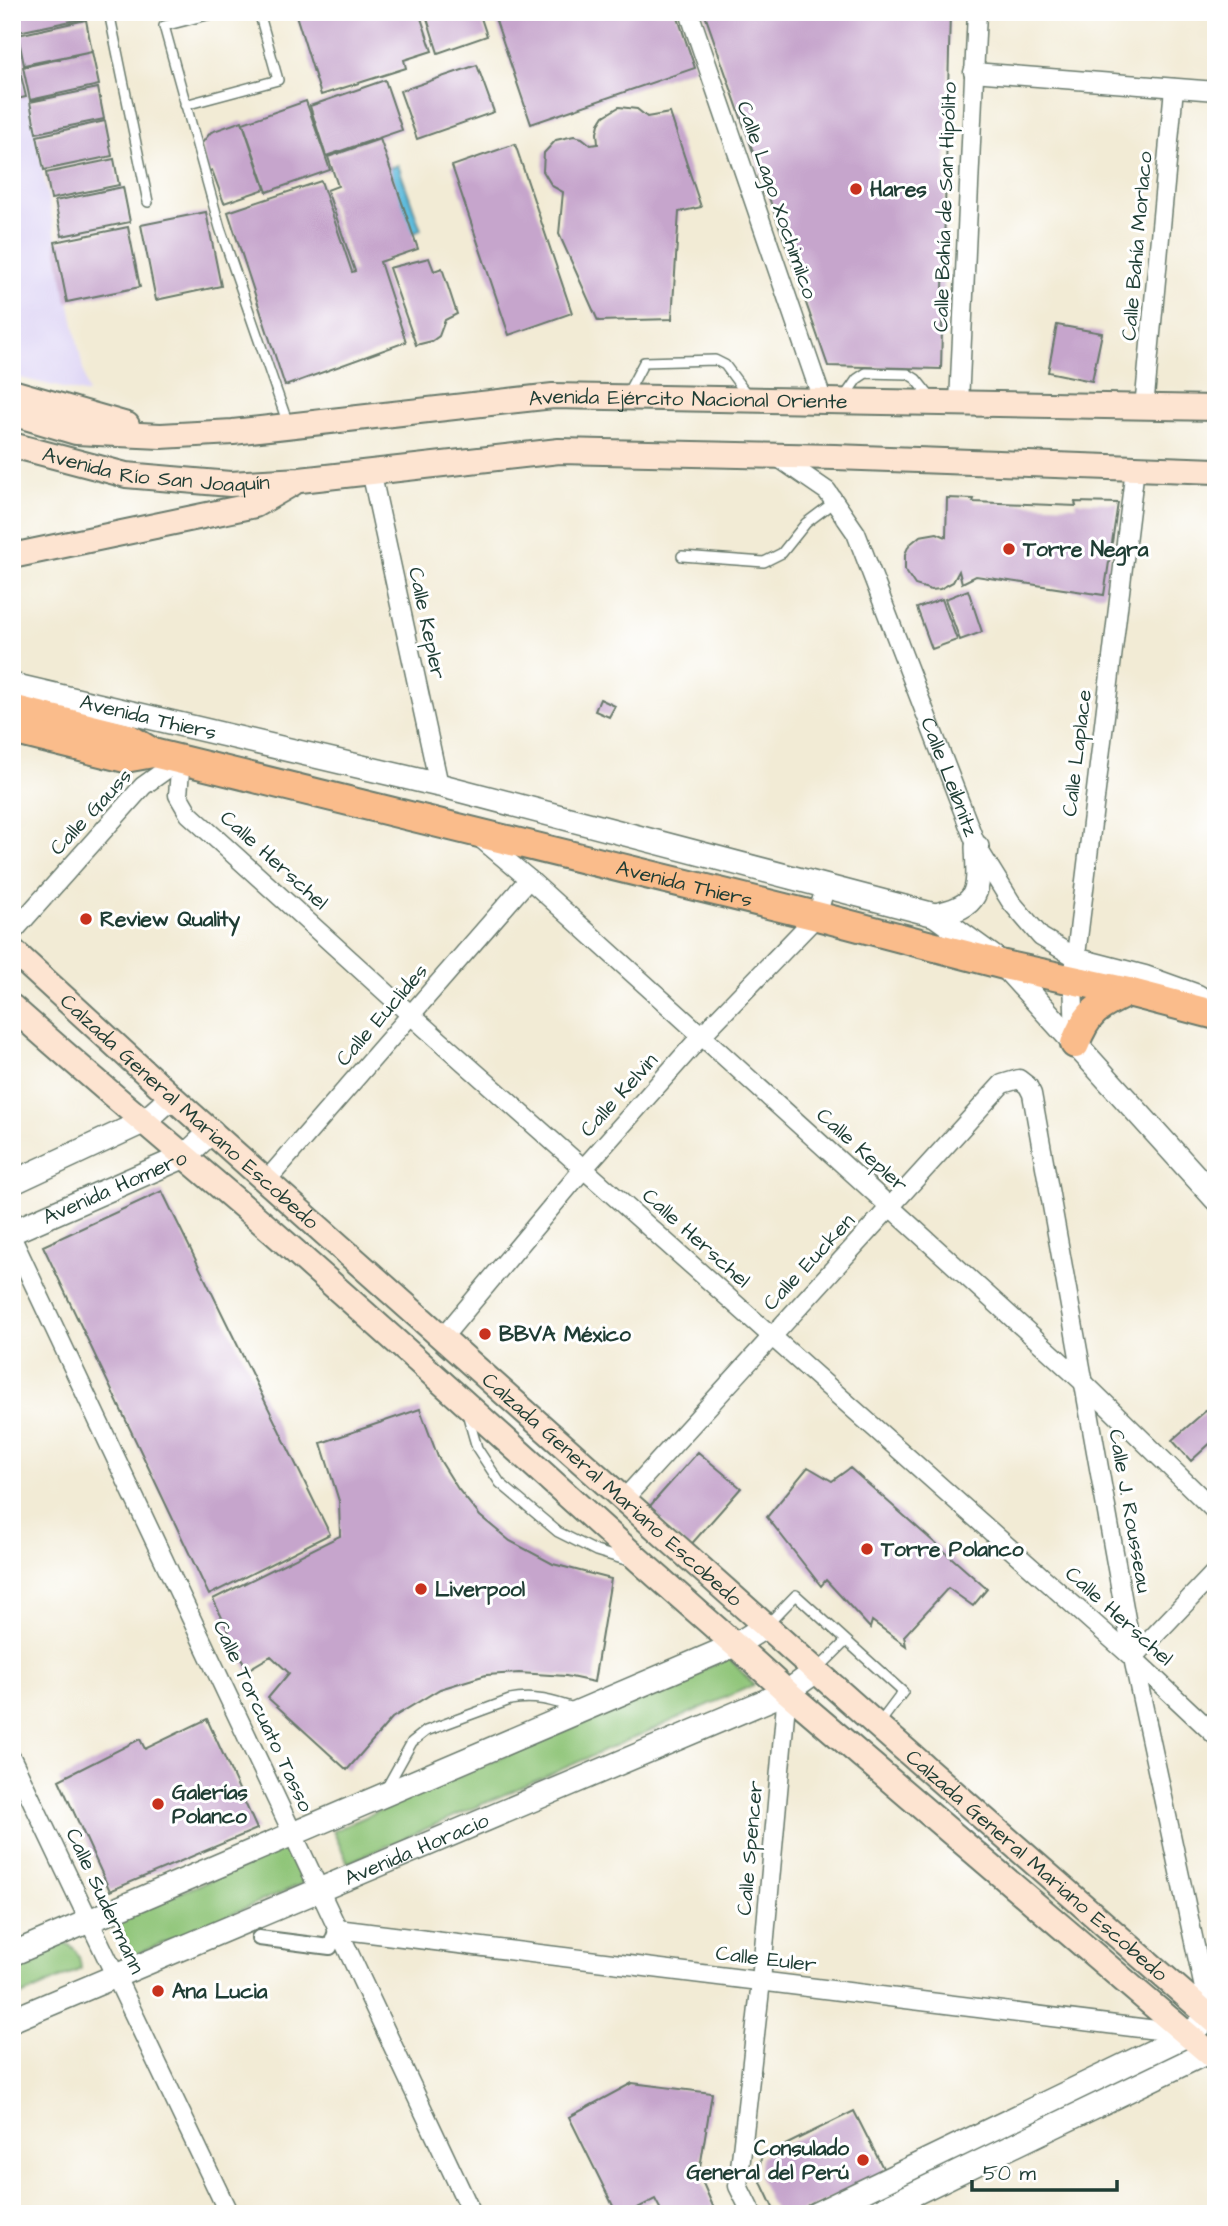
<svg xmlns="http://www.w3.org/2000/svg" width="1228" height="2226" font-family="'Architects Daughter',sans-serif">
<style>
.built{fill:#ded5f5}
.green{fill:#8ec477;stroke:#568056;stroke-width:2}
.water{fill:#5fbcdd;stroke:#3f7c88;stroke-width:2}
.building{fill:#c6a5cc}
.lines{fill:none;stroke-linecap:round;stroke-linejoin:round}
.service-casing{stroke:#697a6c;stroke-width:12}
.pedestrian-casing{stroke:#697a6c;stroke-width:18}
.minor-casing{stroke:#697a6c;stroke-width:21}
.tertiary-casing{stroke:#697a6c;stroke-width:26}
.secondary-casing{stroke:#697a6c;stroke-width:28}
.primary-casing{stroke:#697a6c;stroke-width:32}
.service{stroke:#fff;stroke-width:9}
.pedestrian{stroke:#fff;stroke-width:14}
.minor{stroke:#fff;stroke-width:18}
.tertiary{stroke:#fff;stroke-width:23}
.secondary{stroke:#fde4d1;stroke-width:24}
.primary{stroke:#fabc8b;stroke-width:28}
.poi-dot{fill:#c8321e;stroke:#fff;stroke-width:2.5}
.labels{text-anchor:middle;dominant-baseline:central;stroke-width:6;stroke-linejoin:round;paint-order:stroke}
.poi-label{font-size:21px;font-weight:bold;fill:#1f3d34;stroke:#fff;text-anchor:start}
.street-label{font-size:21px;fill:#1f3d34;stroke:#fff}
</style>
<rect width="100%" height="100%" fill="#fff"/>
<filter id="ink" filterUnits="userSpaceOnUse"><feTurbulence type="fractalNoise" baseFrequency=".0143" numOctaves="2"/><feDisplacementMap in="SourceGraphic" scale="14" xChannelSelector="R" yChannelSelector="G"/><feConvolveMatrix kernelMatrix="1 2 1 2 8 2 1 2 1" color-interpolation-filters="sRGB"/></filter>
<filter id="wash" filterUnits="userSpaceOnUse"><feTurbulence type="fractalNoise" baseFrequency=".00686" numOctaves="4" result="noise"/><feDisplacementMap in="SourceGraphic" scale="28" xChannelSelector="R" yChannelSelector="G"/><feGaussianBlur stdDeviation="1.57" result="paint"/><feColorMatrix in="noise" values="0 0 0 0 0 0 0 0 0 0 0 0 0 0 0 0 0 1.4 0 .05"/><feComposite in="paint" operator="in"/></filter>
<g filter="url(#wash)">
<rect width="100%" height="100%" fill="#f2ebd5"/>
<path class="built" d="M12,20L88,394L12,376Z"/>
<path class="green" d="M729,1658L754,1685L348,1863L333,1831Z
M287,1849L304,1883L132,1956L116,1919Z
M59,1940C75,1946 80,1953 81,1969L12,2000V1962Z"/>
<path class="water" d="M398,165L421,230L389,243L366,176Z"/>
<g id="blocks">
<path class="building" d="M14,12H85L86,18L18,32Z
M295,12H419L432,51L404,60L406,68L321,95Z
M425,12H479L487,36L438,53Z
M493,12H676L695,68L531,124Z
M704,12H950L941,369L828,366Z
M86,20L92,51L24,65L18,35Z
M13,41L26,97L12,100V42Z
M92,52L99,85L30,100L23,67Z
M477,65L494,112L417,139L400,91Z
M385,80L402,130L326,156L310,106Z
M98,88L104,119L36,133L30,102Z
M306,101L330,170L267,192L243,123Z
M619,107L637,109L647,117L670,113L701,207L679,212L672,319L598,321L559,234L563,192L552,186L543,171L544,153L556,140L574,136L582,138L591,145L598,144L597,133L599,124L604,116Z
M105,121L112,156L44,170L37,136Z
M242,121L265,189L224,203L212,170L207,172L201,144L211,132Z
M380,139L418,249L380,262L406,342L285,386L228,212L321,181L352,272L355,271L327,190L338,186L328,157Z
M515,144L572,313L509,335L452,166Z
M114,159L119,185L51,199L46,173Z
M123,187L130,222L62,236L55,201Z
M206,212L221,286L156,300L141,225Z
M128,227L140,287L67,302L55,242Z
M429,258L434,271L442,268L457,314L445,320L439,336L432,341L416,345L389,268Z
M1057,325L1102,333L1092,381L1048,372Z
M947,498L974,499L973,502L1076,506L1075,502L1118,503L1104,595L976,576L962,583L959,571L953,582L940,589L931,590L915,585L905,570V554L909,545L920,536L937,533L946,537Z
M968,590L982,632L960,640L945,599Z
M942,599L957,640L932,649L917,608Z
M600,699L615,706L609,717L595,711Z
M162,1191L330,1534L209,1595L43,1246Z
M1216,1402V1438L1191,1461L1172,1440Z
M420,1409L438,1457L458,1489L480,1516L510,1541L553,1564L611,1579L594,1682L566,1676L519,1673L486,1675L440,1689L392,1718L347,1770L268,1698L289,1673L271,1656L247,1670L213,1599L340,1536L339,1501L321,1443Z
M698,1452L741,1488L688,1548L649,1507Z
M808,1467L832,1481L850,1468L987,1589L973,1606L948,1588L904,1636L906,1646L872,1621L870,1628L826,1580L821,1586L767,1517Z
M207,1719L257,1829L110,1891L59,1780L140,1739L145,1749Z
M632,2083L712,2093L699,2174L716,2213L663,2214L655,2199L626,2214H617L569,2117Z
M854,2111L886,2174L797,2214H776L759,2178L761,2157Z"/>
</g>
</g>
<g filter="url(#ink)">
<use href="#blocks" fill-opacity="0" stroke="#697a6c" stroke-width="2"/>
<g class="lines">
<defs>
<path id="service" d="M109,12L148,202
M219,12L164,26L220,228L288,424
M185,105L278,80L259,12
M627,394L644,362L715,360L725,365L748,396
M843,399L857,379L866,373L908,374L916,379L932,399
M682,556L764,562L782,553L806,523L834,502
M467,1413L477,1448L500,1483L558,1532L596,1551L629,1561
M766,1626L796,1595L903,1692L879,1724
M818,1669L846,1641
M387,1787L412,1742L426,1731L510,1700C533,1695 554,1701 576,1709"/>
<path id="pedestrian" d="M259,1938L330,1947L337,1929"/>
<g id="minor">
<path d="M689,12L823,402"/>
<path d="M973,72L1216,91"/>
<path d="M959,403L977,12"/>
<path d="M1144,408L1174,88"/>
<path id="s1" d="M776,456L827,491L856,533L977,847L1011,902L1041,937L1075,957L1145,975L1198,994L1216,1005"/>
<path d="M371,471L439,785"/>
<path d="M181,759L178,795L189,814L412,1016L1133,1658L1216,1736"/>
<path d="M479,837L529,879L1083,1382L1216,1512"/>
<path d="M12,933L143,786L181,759"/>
<path d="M1075,1037L1073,980L1135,468"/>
<path d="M267,1180L529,879"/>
<path d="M12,1238L472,2214"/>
<path d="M443,1337L584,1168L702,1035L817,916L826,885"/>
<path d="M624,1499L1002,1084L1019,1079L1028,1086L1032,1094L1133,1658L1210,2016"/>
<path d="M1133,1658L1216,1571"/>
<path d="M12,1759L229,2214"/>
<path d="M337,1929L1189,2034"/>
<path d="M752,2214L738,2186L761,1981L787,1692"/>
</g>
<g id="tertiary">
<path id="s2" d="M12,685L439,785L935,915L1004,965L1216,1199"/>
<path d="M935,915C982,906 979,890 977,847"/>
<path d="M12,1183L145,1121L172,1097"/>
<path id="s3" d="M12,1232L185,1156L212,1131"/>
<path d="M12,1954L737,1644L766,1626"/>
<path id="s4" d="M12,2020L787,1692L816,1671"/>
<path d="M816,2214L1189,2034L1216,2011"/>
<path d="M872,2214L1216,2048"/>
</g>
<g id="secondary">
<path d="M12,392L127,425"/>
<path id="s5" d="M12,413L76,432L161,436L233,432L553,396L1216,408"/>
<path id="s6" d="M12,445L126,475L230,484L300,480L559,451L835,457L1216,471"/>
<path d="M12,556L255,505L293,483"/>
<path id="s7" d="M12,950L172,1097L878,1726L1216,2022"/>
<path d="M12,1007C98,1084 186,1157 273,1232C397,1341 518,1451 640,1561C689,1605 739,1647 787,1692L1216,2059"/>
</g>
<g id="primary">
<path id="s8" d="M12,709L128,738L153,753L817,916L1004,965L1128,992L1216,1015"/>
<path d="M12,730L125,758L153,753"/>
<path d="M1075,1044C1087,1012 1098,1006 1128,992"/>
</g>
</defs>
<use href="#service" class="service-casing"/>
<use href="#pedestrian" class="pedestrian-casing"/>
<use href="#minor" class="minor-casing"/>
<use href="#tertiary" class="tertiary-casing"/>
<use href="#secondary" class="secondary-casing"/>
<use href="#primary" class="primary-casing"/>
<use href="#service" class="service"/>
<use href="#pedestrian" class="pedestrian"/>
<use href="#minor" class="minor"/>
<use href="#tertiary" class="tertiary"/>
<use href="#secondary" class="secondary"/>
<use href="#primary" class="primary"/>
</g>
</g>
<g class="poi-dot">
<circle cx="856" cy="189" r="7"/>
<circle cx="1009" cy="549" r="7"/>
<circle cx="86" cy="919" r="7"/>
<circle cx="485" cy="1334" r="7"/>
<circle cx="867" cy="1549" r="7"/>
<circle cx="421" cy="1589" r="7"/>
<circle cx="158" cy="1804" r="7"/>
<circle cx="158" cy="1991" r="7"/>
<circle cx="863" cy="2160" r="7"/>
</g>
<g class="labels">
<g class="poi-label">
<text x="870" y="189">Hares</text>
<text x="1023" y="549">Torre Negra</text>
<text x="100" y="919">Review Quality</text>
<text x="499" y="1334">BBVA México</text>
<text x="881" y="1549">Torre Polanco</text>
<text x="435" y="1589">Liverpool</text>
<text x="172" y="1792">Galerías<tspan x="172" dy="24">Polanco</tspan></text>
<text x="172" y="1991">Ana Lucia</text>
<text x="849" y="2148" text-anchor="end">Consulado<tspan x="849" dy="24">General del Perú</tspan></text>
</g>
<g class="street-label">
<text transform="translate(777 200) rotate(71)">Calle Lago Xochimilco</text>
<text transform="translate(945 207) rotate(-88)">Calle Bahía de San Hipólito</text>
<text transform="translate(1137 246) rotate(-85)">Calle Bahía Morlaco</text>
<text stroke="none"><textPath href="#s5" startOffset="681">Avenida Ejército Nacional Oriente</textPath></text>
<text stroke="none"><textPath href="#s6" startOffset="147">Avenida Río San Joaquín</textPath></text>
<text transform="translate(427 623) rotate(78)">Calle Kepler</text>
<text stroke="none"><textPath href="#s2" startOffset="140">Avenida Thiers</textPath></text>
<text transform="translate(1077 753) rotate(-83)">Calle Laplace</text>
<text stroke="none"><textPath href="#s1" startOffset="374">Calle Leibnitz</textPath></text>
<text transform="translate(91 812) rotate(-47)">Calle Gauss</text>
<text transform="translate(274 860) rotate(42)">Calle Herschel</text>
<text stroke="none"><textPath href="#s8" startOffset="696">Avenida Thiers</textPath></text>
<text transform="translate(382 1015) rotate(-49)">Calle Euclides</text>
<text transform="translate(619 1095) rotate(-48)">Calle Kelvin</text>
<text stroke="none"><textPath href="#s7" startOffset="240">Calzada General Mariano Escobedo</textPath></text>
<text transform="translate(862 1150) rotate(42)">Calle Kepler</text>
<text stroke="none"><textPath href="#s3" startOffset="112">Avenida Homero</textPath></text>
<text transform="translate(696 1238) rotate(42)">Calle Herschel</text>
<text transform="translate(809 1262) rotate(-47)">Calle Eucken</text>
<text stroke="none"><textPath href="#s7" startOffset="807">Calzada General Mariano Escobedo</textPath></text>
<text transform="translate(1130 1511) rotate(80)">Calle J. Rousseau</text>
<text transform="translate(1119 1616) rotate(42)">Calle Herschel</text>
<text transform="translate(263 1716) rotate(65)">Calle Torcuato Tasso</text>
<text transform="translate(750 1848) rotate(-85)">Calle Spencer</text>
<text stroke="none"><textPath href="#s4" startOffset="439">Avenida Horacio</textPath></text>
<text stroke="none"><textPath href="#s7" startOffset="1374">Calzada General Mariano Escobedo</textPath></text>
<text transform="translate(105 1901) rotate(65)">Calle Sudermann</text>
<text transform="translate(766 1959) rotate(7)">Calle Euler</text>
</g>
</g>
<rect width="1228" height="2226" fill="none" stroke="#fff" stroke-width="42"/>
<path d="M972 2180v10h145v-10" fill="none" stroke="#1f3d34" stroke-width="3.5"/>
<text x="983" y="2180" font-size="21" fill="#1f3d34" stroke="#ffffff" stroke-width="5" paint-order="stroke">50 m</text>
</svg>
